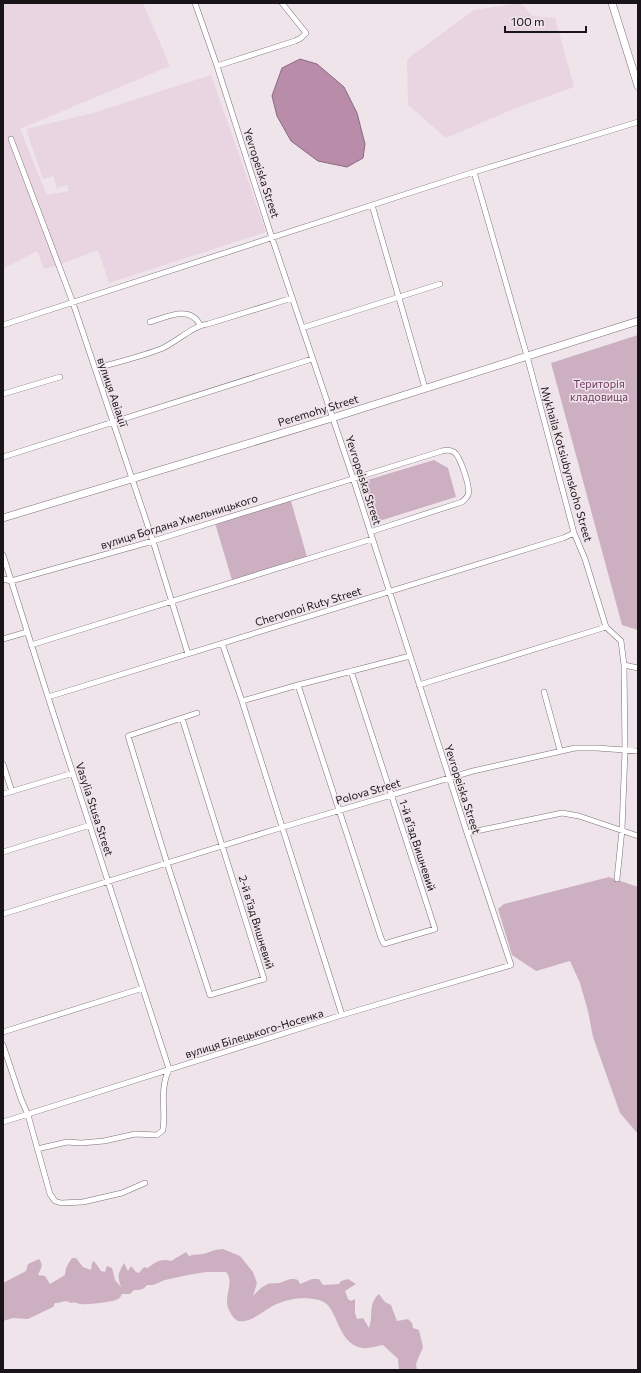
<svg xmlns="http://www.w3.org/2000/svg" width="641" height="1373" font-family="Commissioner,sans-serif">
<style>
.built{fill:#e8d5e1}
.green{fill:#ccb0c2}
.water{fill:#b98daa;stroke:#89697e}
.lines{fill:none;stroke-linecap:round;stroke-linejoin:round}
.street-casing{stroke:#7b7077;stroke-width:6}
.secondary-casing{stroke:#7b7077;stroke-width:8}
.street{stroke:#fff;stroke-width:5}
.secondary{stroke:#fff;stroke-width:7}
.labels{text-anchor:middle;dominant-baseline:central;stroke-width:3;stroke-linejoin:round;paint-order:stroke}
.street-label{font-size:11px;fill:#181417;stroke:#f0e4eb}
.park-label{font-size:11px;fill:#6d355d;stroke:#f0e4eb}
</style>
<rect width="100%" height="100%" fill="#f0e4eb"/>
<path class="built" d="M3,3H143L170,66L20,129L47,195L69,191L67,185L57,188L53,176L43,179L26,129L93,113L211,75L266,232L109,283L98,250L59,265L44,269L37,251L3,269Z
M521,3L532,16L555,18L574,87L516,108L446,138L408,105L407,59L474,10Z"/>
<path class="green" d="M638,335V630L622,625L551,363Z
M434,460L448,468L456,497L376,522L364,481Z
M291,501L307,557L232,580L215,523Z
M609,877L638,887V1134L620,1113L593,1037L588,1011L580,983L570,961L536,971L512,955L498,909L504,904Z
M223,1249L240,1256L253,1272L257,1283L253,1296C257,1292 261,1287 266,1285C270,1282 274,1284 279,1283C286,1281 290,1277 298,1280L300,1284L312,1279H319L323,1285L339,1284L341,1281L348,1279L356,1284L345,1291L348,1299L351,1301L355,1299V1313L357,1319L363,1318L369,1328C374,1315 367,1305 379,1294L385,1302L391,1305L397,1321L408,1319L412,1323L413,1328L419,1330L423,1347L416,1364L417,1370H399L398,1359L383,1345C376,1346 369,1349 362,1348C335,1343 339,1304 319,1300C305,1297 290,1298 277,1304C266,1308 251,1324 238,1321C234,1319 232,1316 230,1312C221,1298 236,1283 226,1272H206L188,1275L165,1280L153,1285H147C143,1290 140,1290 134,1290L130,1294H122C122,1295 119,1299 118,1299C114,1302 86,1305 80,1304C76,1303 75,1302 71,1303C64,1299 62,1303 55,1303L53,1307L28,1319L13,1318L3,1321V1283L26,1271L28,1264L39,1259C44,1265 41,1268 38,1275L45,1276L50,1284L65,1275C65,1268 68,1264 72,1258H76L83,1267L91,1270L92,1263L94,1261L101,1271L105,1272L107,1266L112,1268L115,1280L121,1287C117,1275 118,1274 124,1263L128,1271L131,1266L136,1272L139,1273L144,1267L148,1268C155,1262 162,1258 171,1261L186,1252L189,1256C194,1254 198,1255 203,1254C210,1252 216,1249 223,1249Z"/>
<path class="water" d="M300,59L317,64L344,87L357,113L365,144L363,158L347,167L318,161L291,141L277,116L272,96L282,68Z"/>
<g class="lines">
<defs>
<path id="street" d="M217,66L295,41L301,38L306,33L282,3
M11,139L73,303L153,541L188,654
M474,172L527,356L574,533L585,559L606,627L621,641L624,665L625,750L622,830L617,879
M372,205L425,388
M150,322C167,317 190,305 200,325
M3,325L474,172L638,122
M302,328L440,284
M95,369C117,362 141,357 163,348C178,341 192,326 208,324L292,298
M3,394L60,377
M3,457L312,359
M3,555L48,697L169,1069C159,1091 166,1108 163,1130L157,1135L135,1134L104,1141L81,1143L67,1142L37,1149
M3,579L11,581L153,541L442,451C446,450 450,450 454,452C460,456 471,488 468,495C467,498 464,500 462,502L370,532
M3,639L27,632
M222,643L242,701
M31,645L372,539
M624,665L638,668
M298,685L381,938L384,944L435,929L351,671
M419,685L606,627
M544,692L560,750
M48,697L563,538L574,533
M182,718L264,979L210,995L167,863L128,736Z
M182,718L197,713
M3,764L12,792
M3,794L73,773
M467,833L562,813L579,816L638,836
M3,852L90,825
M3,914L283,827L473,771L575,748H597L638,751
M342,1015L242,701L298,685L410,656
M3,1032L143,988
M3,1045L21,1099L28,1115L50,1194L55,1201L61,1203L83,1202L122,1193L145,1183
M3,1122L342,1015L511,965L467,833L353,478L272,238L217,66L195,3"/>
<path id="secondary" d="M612,3L638,86
M3,518L332,418L638,321"/>
</defs>
<use href="#street" class="street-casing"/>
<use href="#secondary" class="secondary-casing"/>
<use href="#street" class="street"/>
<use href="#secondary" class="secondary"/>
</g>
<g class="labels">
<g class="street-label">
<text transform="translate(262 173) rotate(72)">Yevropeiska Street</text>
<text transform="translate(113 392) rotate(71)">вулиця Авіації</text>
<text transform="translate(318 410) rotate(-17)">Peremohy Street</text>
<text transform="translate(567 464) rotate(74)">Mykhaila Kotsiubynskoho Street</text>
<text transform="translate(364 480) rotate(72)">Yevropeiska Street</text>
<text transform="translate(179 521) rotate(-17)">вулиця Богдана Хмельницького</text>
<text transform="translate(308 606) rotate(-17)">Chervonoi Ruty Street</text>
<text transform="translate(463 789) rotate(72)">Yevropeiska Street</text>
<text transform="translate(368 791) rotate(-16)">Polova Street</text>
<text transform="translate(95 809) rotate(72)">Vasylia Stusa Street</text>
<text transform="translate(418 845) rotate(72)">1-й в'їзд Вишневий</text>
<text transform="translate(257 922) rotate(73)">2-й вʼїзд Вишневий</text>
<text transform="translate(254 1033) rotate(-17)">вулиця Білецького-Носенка</text>
</g>
<g class="park-label">
<text x="599" y="383">Територія<tspan x="599" dy="13">кладовища</tspan></text>
</g>
</g>
<rect width="641" height="1373" fill="none" stroke="#181417" stroke-width="8"/>
<path d="M505 26v6h81v-6" fill="none" stroke="#181417" stroke-width="2"/>
<text x="511" y="26" font-size="12" fill="#181417" stroke="#f0e4eb" stroke-width="3" paint-order="stroke">100 m</text>
</svg>
